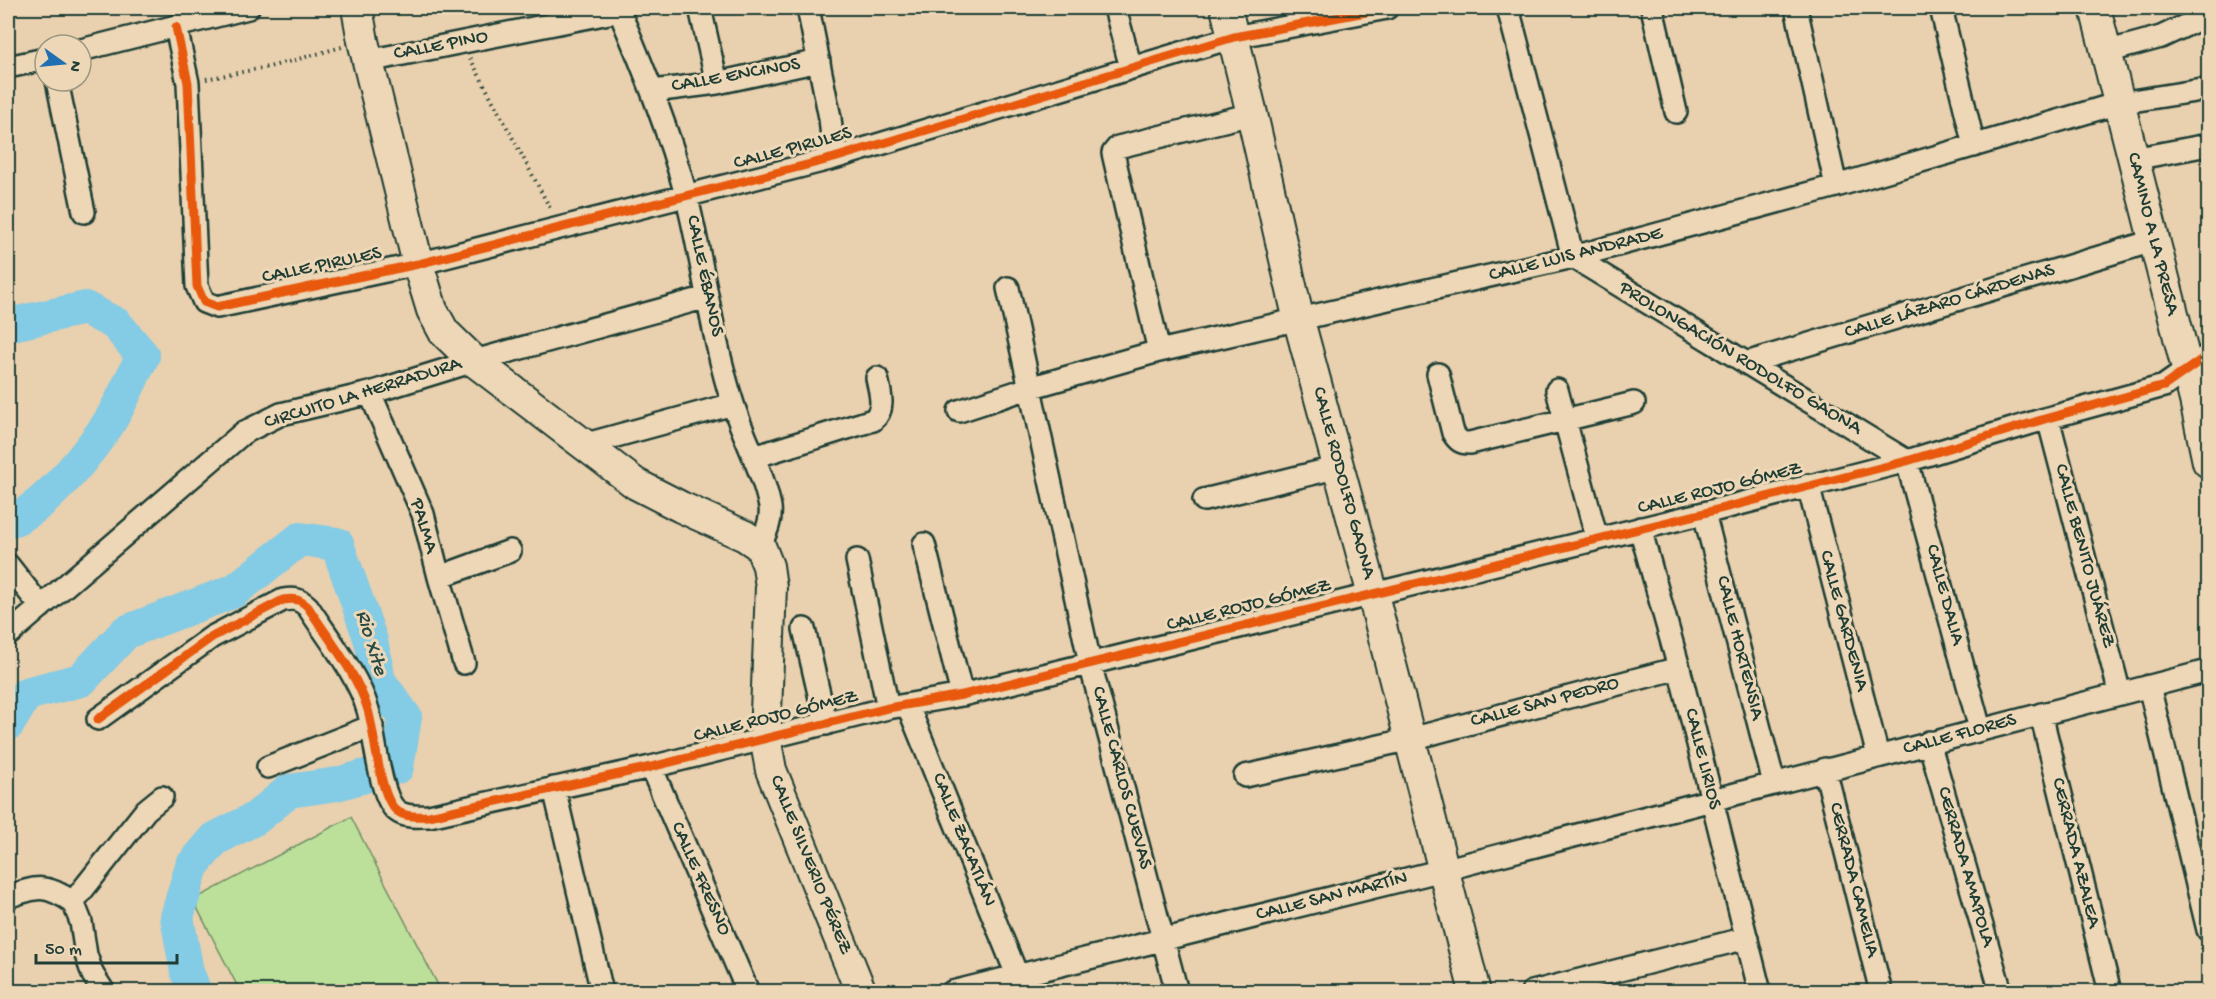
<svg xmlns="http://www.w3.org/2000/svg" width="2216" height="999" viewBox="0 0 2216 999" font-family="'Gochi Hand',sans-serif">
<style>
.green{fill:#bcdf99;stroke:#6e8e66;stroke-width:1.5}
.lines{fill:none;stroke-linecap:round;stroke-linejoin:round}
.river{stroke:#84cbe5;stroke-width:34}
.street-casing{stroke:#1f3d34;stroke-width:26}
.secondary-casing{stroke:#1f3d34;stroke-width:34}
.path{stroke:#1f3d34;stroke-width:4;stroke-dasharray:1.5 4.5;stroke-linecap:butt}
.street{stroke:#edd7b6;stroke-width:21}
.secondary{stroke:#edd7b6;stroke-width:30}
.cycleway-casing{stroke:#edd7b6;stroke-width:13}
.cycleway{stroke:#e8590c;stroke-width:9}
.labels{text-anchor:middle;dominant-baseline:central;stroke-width:6;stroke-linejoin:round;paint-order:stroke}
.street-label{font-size:20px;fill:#1f3d34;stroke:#edd7b6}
.water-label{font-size:21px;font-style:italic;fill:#294b46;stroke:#edd7b6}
</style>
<rect width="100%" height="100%" fill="#e9d0ae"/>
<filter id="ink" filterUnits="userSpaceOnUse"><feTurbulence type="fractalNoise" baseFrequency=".0167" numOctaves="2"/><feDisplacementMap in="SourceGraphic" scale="12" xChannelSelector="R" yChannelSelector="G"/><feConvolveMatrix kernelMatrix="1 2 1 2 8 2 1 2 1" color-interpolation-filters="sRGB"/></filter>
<g filter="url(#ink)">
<!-- green -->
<path class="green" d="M351,817l90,174h-201l-47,-91z"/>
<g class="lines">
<!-- river -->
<path class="river" d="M8,325l77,-17 31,16 27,32c-13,24 -23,52 -39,74 -20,28 -63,83 -96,91
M8,724l18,-30 55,-14 45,-48 108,-41 66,-52 37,5 34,97 8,40 26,36 -8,50 -60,17 -48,7 -33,27 -41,21 -23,27 -15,51 10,55 8,20"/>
<defs>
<path id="street" d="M618,8c26,61 51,123 68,187 18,69 25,141 47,209 11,35 30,67 37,103 2,14 -5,27 -10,39
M700,8l17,75
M808,8l22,110 4,40
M1115,8l16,60
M1508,8l65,249 334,204 73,268
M1652,8l24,104
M1796,8l40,178
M1941,8l33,138
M176,27l12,56 9,203 7,16 13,5 201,-43 416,-106 400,-121 153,-29
M81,50l167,-42
M2106,52l55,-15 47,-22
M368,61l251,-50
M8,67l37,-8
M57,81l27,131
M653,91l64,-8 102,-22
M2133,159l75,-14
M1008,288l82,375 87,329
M1159,351l-46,-198 5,-6 134,-33
M1746,363l407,-122
M1438,374l15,59c5,8 8,10 17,10l164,-40
M1557,390l40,149
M370,393l53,121 16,63 25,86
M959,411l70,-23 130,-37 414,-94 263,-71 283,-83 89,-14
M2048,418l72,276
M583,445l150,-41
M754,457l119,-37c13,-11 7,-27 4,-42
M1808,485l70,271
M1204,500l135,-33
M1704,513l70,270
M1640,528l39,140 81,324
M924,544l38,151
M857,560l31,148
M8,565l33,42
M439,577l71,-26
M804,629l22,95
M8,635l235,-202 38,-19 89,-21 104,-32 233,-64
M2149,686l59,244
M908,706l109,269
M2041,714l69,278
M98,719l114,-82 71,-37c11,-2 17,-1 25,7 20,31 50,68 60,103 7,23 11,88 29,101 9,7 21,5 32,5l222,-49 237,-59 74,-13 742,-182 203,-52 141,-43 116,-32 44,-31
M1929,742l72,250
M268,767l104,-41
M651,767l97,225
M1825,769l56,223
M1245,776l166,-37 268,-71
M554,788l48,204
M8,897c30,-11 37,-13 65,5
M73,902l73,-92 16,-13
M73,902l8,20 5,33 7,20 11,17
M952,992l491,-122 765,-199
M1532,992l215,-54"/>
<path id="secondary" d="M357,8l6,33 55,223 14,46 12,22 30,29 162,123 45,23 64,29 15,10 8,20 3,21 -6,150 6,33 90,222
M1226,8l26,106 47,207 74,274 102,397
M2095,8l100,392 13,62"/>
</defs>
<!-- street casing -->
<use href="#street" class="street-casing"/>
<!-- secondary casing -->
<use href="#secondary" class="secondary-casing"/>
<!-- path -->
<path class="path" d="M470,58l81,152
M206,79l67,-13 69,-19"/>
<!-- street -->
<use href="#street" class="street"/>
<!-- secondary -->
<use href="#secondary" class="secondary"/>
<defs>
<path id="cycleway" d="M176,27l12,56 9,203 7,16 13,5 201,-43 416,-106 400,-121 153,-29
M98,719l114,-82 71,-37c11,-2 17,-1 25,7 20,31 50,68 60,103 7,23 11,88 29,101 9,7 21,5 32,5l222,-49 237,-59 74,-13 742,-182 203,-52 141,-43 116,-32 44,-31"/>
</defs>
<!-- cycleway casing -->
<use href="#cycleway" class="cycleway-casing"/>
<!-- cycleway -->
<use href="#cycleway" class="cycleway"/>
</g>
</g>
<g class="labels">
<!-- street labels -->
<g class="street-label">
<text transform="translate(441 46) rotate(-11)">CALLE PINO</text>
<text transform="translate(736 76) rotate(-10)">CALLE ENCINOS</text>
<text transform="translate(793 149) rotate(-15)">CALLE PIRULES</text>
<text transform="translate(2152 234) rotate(76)">CAMINO A LA PRESA</text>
<text transform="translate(1576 255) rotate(-14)">CALLE LUIS ANDRADE</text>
<text transform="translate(322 266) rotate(-12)">CALLE PIRULES</text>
<text transform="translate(704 276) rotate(78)">CALLE ÉBANOS</text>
<text transform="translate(1950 302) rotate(-17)">CALLE LÁZARO CÁRDENAS</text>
<text transform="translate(1740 359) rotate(31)">PROLONGACIÓN RODOLFO GAONA</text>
<text transform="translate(363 394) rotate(-17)">CIRCUITO LA HERRADURA</text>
<text transform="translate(1343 483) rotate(75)">CALLE RODOLFO GAONA</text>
<text transform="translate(1720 489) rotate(-14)">CALLE ROJO GÓMEZ</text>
<text transform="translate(423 526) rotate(73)">PALMA</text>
<text transform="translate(2084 556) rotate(75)">CALLE BENITO JUÁREZ</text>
<text transform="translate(1944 595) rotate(75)">CALLE DALIA</text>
<text transform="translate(1249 606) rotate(-14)">CALLE ROJO GÓMEZ</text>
<text transform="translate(1843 621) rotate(75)">CALLE GARDENIA</text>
<text transform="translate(1739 648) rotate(76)">CALLE HORTENSIA</text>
<text transform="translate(1545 703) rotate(-15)">CALLE SAN PEDRO</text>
<text transform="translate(776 717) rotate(-14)">CALLE ROJO GÓMEZ</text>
<text transform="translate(1960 735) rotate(-15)">CALLE FLORES</text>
<text transform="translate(1702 759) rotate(76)">CALLE LIRIOS</text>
<text transform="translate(1121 778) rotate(75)">CALLE CARLOS CUEVAS</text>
<text transform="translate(963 840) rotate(68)">CALLE ZACATLÁN</text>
<text transform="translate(2075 853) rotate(76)">CERRADA AZALEA</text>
<text transform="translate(810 865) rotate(68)">CALLE SILVERIO PÉREZ</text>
<text transform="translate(1965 867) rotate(74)">CERRADA AMAPOLA</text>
<text transform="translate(700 879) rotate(66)">CALLE FRESNO</text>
<text transform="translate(1853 880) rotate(76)">CERRADA CAMELIA</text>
<text transform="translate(1332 897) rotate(-14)">CALLE SAN MARTÍN</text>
</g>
<!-- water labels -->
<g class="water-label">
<text transform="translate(370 643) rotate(73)">Rio Xite</text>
</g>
</g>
<!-- margin -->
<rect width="2216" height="999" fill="none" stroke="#edd7b6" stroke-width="30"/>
<rect x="15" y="15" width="2186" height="969" fill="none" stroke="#1f3d34" stroke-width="2" filter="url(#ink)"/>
<!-- north arrow -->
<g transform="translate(63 63) rotate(105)"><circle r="28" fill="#edd7b6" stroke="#9b9982" stroke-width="1.5"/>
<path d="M0-4.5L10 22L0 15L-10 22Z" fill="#1f6fb2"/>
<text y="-9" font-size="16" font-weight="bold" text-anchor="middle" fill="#1f3d34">N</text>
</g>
<!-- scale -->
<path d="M36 954v9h141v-9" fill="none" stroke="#1f3d34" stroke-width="3"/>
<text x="45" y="954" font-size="18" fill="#1f3d34" stroke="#edd7b6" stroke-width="4.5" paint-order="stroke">50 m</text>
</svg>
